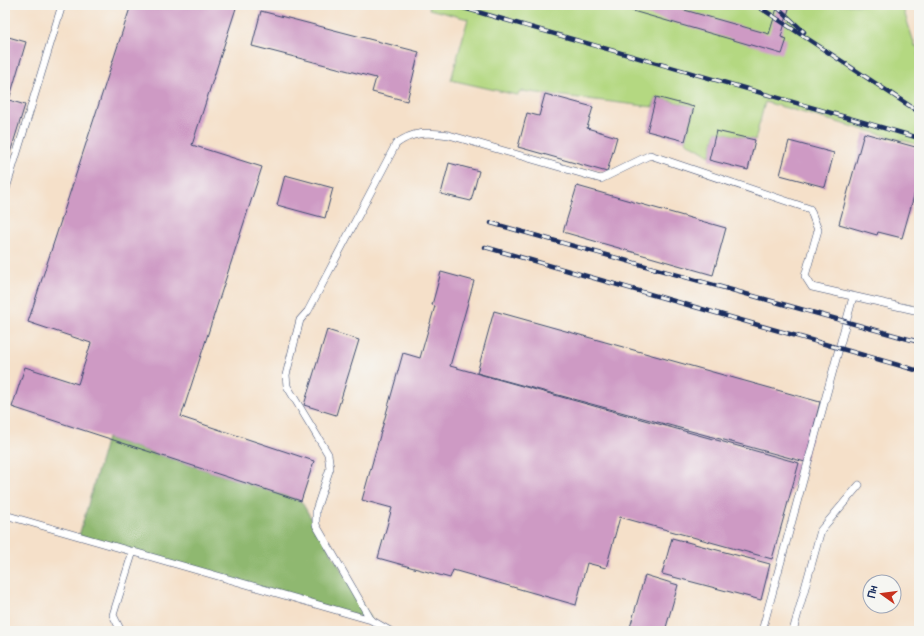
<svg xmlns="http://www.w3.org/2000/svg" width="924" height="636" viewBox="0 0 924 636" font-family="Pangolin,sans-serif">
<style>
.green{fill:#b4d881;stroke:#688470}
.forest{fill:#8fb86f;stroke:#557466}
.building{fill:#ce9ac4}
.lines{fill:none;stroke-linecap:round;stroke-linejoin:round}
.service-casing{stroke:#3c4a6e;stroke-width:8}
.service{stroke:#fff;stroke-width:7}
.rail-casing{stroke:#1b2f5e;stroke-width:4.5}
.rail{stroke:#f6f6f2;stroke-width:3;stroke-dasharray:9;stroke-linecap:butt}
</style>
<rect width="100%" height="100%" fill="#f6f6f2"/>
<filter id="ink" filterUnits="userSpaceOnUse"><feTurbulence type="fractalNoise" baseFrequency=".025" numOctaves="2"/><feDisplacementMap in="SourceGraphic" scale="8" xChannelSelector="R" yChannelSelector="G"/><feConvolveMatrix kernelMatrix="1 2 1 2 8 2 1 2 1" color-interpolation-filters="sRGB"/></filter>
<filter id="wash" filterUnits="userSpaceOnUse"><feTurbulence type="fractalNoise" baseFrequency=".012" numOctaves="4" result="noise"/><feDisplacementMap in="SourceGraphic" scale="16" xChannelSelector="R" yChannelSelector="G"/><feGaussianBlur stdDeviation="0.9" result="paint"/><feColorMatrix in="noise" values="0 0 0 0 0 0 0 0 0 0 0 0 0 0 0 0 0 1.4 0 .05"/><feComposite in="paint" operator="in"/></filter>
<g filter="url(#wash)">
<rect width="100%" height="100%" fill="#f5e0c9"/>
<!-- green -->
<path class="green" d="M430,5h472l13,41 4,2v97l-154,-43 -10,38 -39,-9 -6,25 -25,-15 9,-34 -38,-10 -3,10 -131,-16 -5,4 -66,-15 17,-61 -39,-10z"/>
<!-- forest -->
<path class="forest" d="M107,438l194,63 70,119 -292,-84z"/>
<g id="blocks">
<!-- building -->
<path class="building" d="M131,5h106l-45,140 70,22 -81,250 133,44 -13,40 -289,-94 13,-40 53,17 13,-41 -63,-21z
M620,5h47l102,29 9,-29h12l-9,32 6,2 -5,15 -163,-47z
M261,11l158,41 -12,49 -35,-9 4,-14 -124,-32z
M5,36l21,6 -17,58 16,5 -20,64z
M545,94l48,13 -6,21 30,9 -10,35 -89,-25 9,-34 12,3z
M656,97l38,10 -9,34 -38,-10z
M716,131l39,9 -7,30 -39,-10z
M864,133l55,15v30l-17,60 -24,-6 -1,3 -38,-11z
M789,141l45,12 -9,34 -45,-12z
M449,163l30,8 -8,30 -30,-7z
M285,175l48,13 -8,30 -48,-13z
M577,186l149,42 -13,47 -150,-43z
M441,272l33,9 -24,85 349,97 -27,96 -152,-42 -14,51 -19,-5 -11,42 -123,-35 -3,8 -72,-20 14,-50 -30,-8 41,-147 17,5 15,-52 -3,-1z
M494,311l326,91 -15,60 -328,-89z
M327,330l32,10 -23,75 -32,-10z
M672,538l98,26 -9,36 -99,-26z
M645,575l33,10 -13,46h-36z"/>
</g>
</g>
<g filter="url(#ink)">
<use href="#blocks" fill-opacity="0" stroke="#3c4a6e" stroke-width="1"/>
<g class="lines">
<defs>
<path id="service" d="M5,192l57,-187
M5,515l366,105 19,11
M371,620l-55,-95v-15l14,-42 -2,-14 -41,-68 -1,-11 14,-55 8,-9 88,-167c17,-13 33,-12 53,-9l152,44 49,-24 160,54 8,21 -13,46 7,11 107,24
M121,631l-8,-16 20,-64
M762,631l91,-334
M793,631l28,-101 38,-45"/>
</defs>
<!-- service casing -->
<use href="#service" class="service-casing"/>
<!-- service -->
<use href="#service" class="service"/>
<defs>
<path id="rail" d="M453,5l466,133
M756,5l163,107
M775,5l29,27
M491,223l428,119
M485,247l434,124"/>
</defs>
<!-- rail casing -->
<use href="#rail" class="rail-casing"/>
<!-- rail -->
<use href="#rail" class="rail"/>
</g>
</g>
<!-- margin -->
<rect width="924" height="636" fill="none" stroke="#f6f6f2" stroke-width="20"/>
<!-- north arrow -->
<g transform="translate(882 594) rotate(284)"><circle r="19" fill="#f6f6f2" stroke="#9ea6b7"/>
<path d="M0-3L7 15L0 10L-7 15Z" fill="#c8321e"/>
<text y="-6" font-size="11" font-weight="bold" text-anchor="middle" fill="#1b2f5e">Пн</text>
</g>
</svg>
